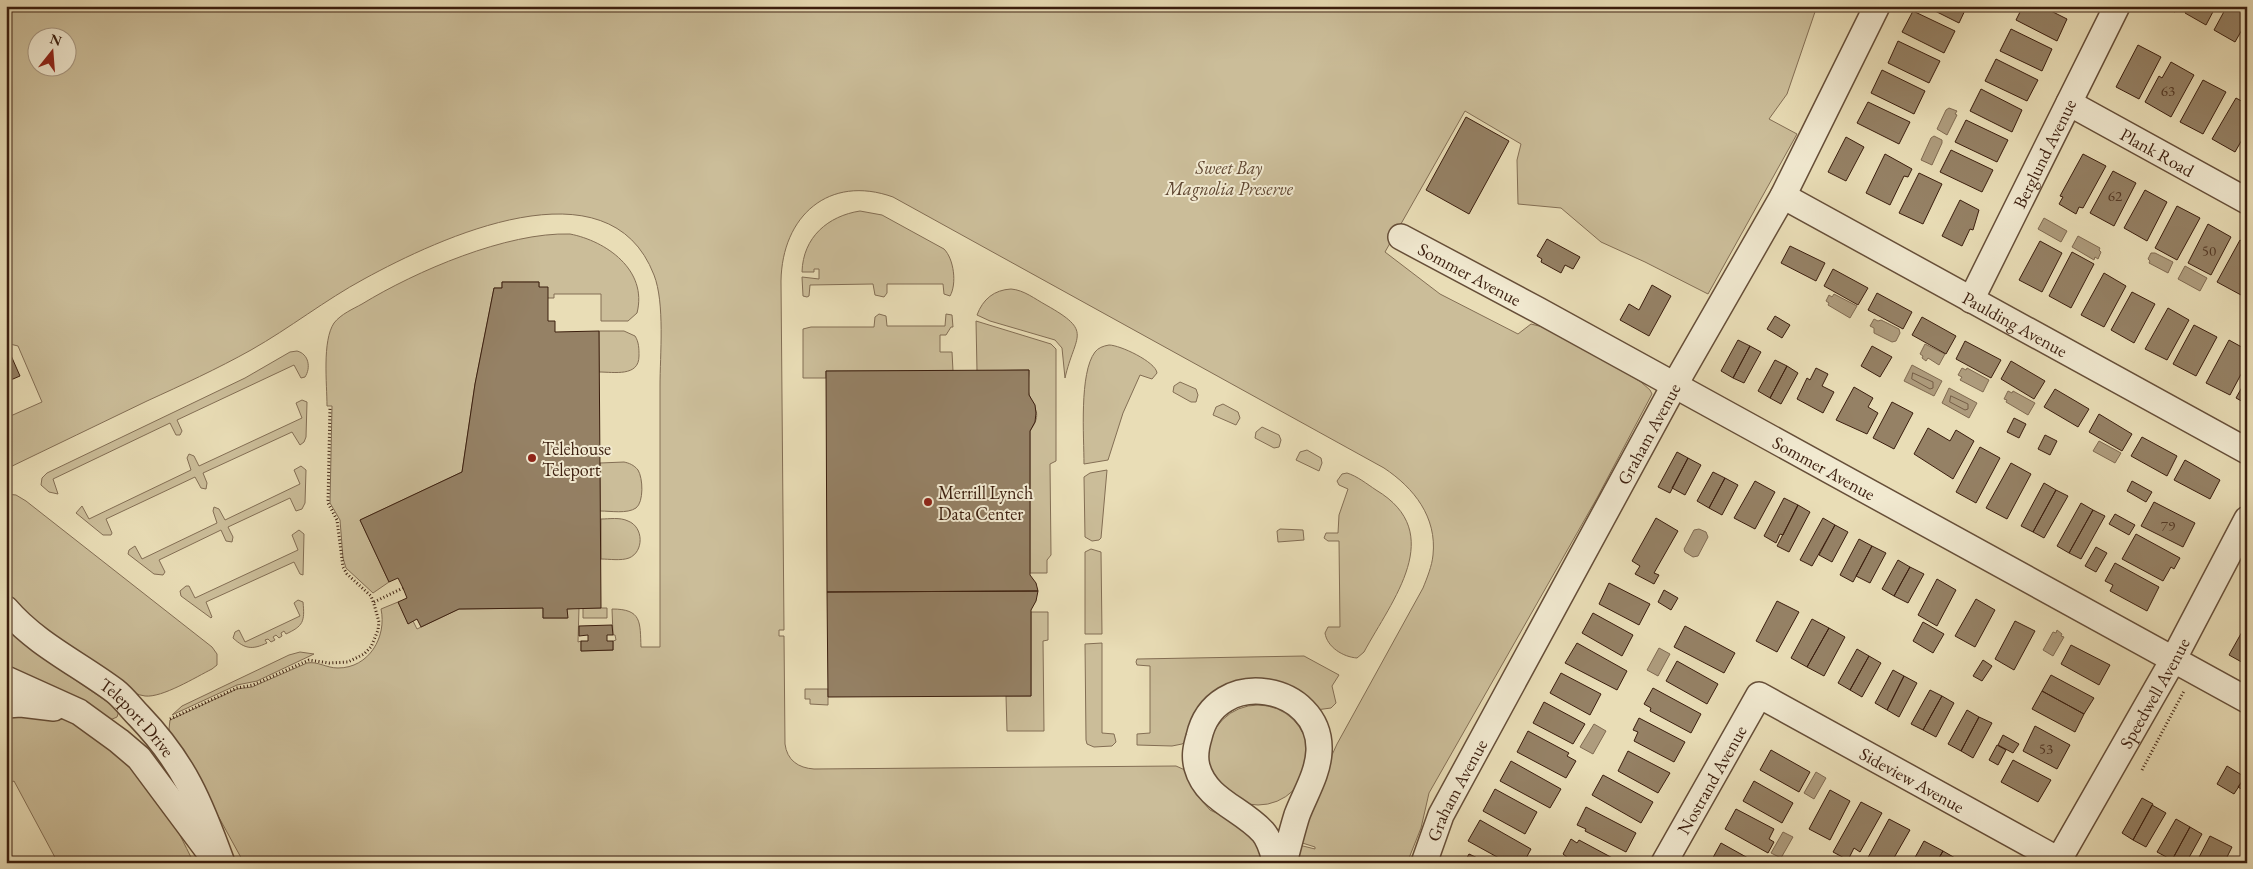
<svg xmlns="http://www.w3.org/2000/svg" width="2253" height="869" viewBox="0 0 2253 869" font-family="'EB Garamond',serif">
<style>
.green{fill:#cbbd99;stroke:#836e54;fill-rule:evenodd}
.water{fill:#ae9c7d;stroke:#806a51}
.lines{fill:none;stroke-linecap:round;stroke-linejoin:round}
.shore{stroke:#745d46;stroke-width:1}
.building{fill:#958165;stroke:#3b1e0e}
.minor-casing{stroke:#664e38;stroke-width:28}
.path{stroke:#3b1e0e;stroke-width:3;stroke-dasharray:1 2.5;stroke-linecap:butt}
.minor{stroke:#f1e9d0;stroke-width:25}
.poi-dot{fill:#8f2418;stroke:#f1e9d0;stroke-width:2}
.labels{text-anchor:middle;dominant-baseline:central;stroke-width:4;stroke-linejoin:round;paint-order:stroke}
.number-label{font-size:15px;fill:#523724}
.street-label{font-size:18px;fill:#3b1e0e;stroke:#f1e9d0}
.park-label{font-size:18px;font-style:italic;fill:#5f4631;stroke:#f1e9d0}
.poi-label{font-size:18px;fill:#3b1e0e;stroke:#f1e9d0;text-anchor:start}
</style>
<rect width="100%" height="100%" fill="#e9ddb6"/>
<filter id="stains"><feTurbulence type="fractalNoise" baseFrequency=".004" numOctaves="4"/><feColorMatrix values="0 0 0 0 .2 0 0 0 0 .09 0 0 0 0 .02 0 0 0 .5 -.17"/></filter>
<radialGradient id="worn" r=".72"><stop offset=".6" stop-color="#630" stop-opacity="0"/><stop offset="1" stop-color="#630" stop-opacity=".3"/></radialGradient>
<!-- green -->
<path class="green" d="M6,6h1811l-30,88 -18,25 28,15 -89,160 -63,-32 -44,-20 -40,-34 -43,-4 -1,-44 4,-16 -56,-33 -80,141 55,42 78,40 13,-10 24,6 86,52 9,8 2,4 -55,104 -168,295 -8,35 -14,35h-116l4,-19 20,5v-2l-19,-6 30,-61 6,-25 5,-11 86,-156c4,-10 9,-22 10,-33 4,-38 -19,-67 -49,-87l-491,-271c-64,-23 -111,19 -112,84l3,349h-5v6h5l1,108c2,16 13,24 29,25l362,-3 9,4 17,31 8,9 21,10 29,21 4,22h-1020l-55,-100 -18,-29 -2,-5 1,-9 67,-31 15,-2 55,-24c11,-2 19,5 31,5 31,0 49,-31 43,-59l17,-7 10,21 5,-2 4,8 42,-20 84,-1v10h24v-9l12,-1 -1,34 3,-1v10l32,-1v-9l3,-1 -1,-5h-2l-1,-26c30,0 28,13 29,38h19c0,-87 0,-174 0,-261 0,-31 5,-83 -6,-111 -45,-117 -215,-37 -290,4 -39,21 -74,49 -113,71 -34,19 -69,35 -104,51 -47,23 -94,45 -141,68v-51l36,-16 -24,-56 -12,-3zM38,38h30v30h-30z
M860,211l22,4 62,34c10,10 13,35 6,47l-6,-2 -1,-10h-56v9l-3,4 -9,-2 -2,-11 -63,1 -1,11 -2,1 -4,-1 -1,-19 17,2v-10h-5v3h-12c1,-35 26,-56 58,-61z
M570,234c36,7 78,36 67,79l-9,8h-27v-27h-47v4h-6l-9,-11v-5h-37v6h-8l-19,96 -13,88 -102,48 29,62 -16,11 -27,-25 -3,-10 -3,-38 -10,-17 2,-97h-5c0,-22 -5,-65 7,-83 7,-9 19,-14 28,-19 54,-33 145,-72 208,-70z
M1011,289c13,1 24,10 35,16 48,27 29,29 19,73l-3,-30 -7,-8 -65,-19 -13,-6c6,-16 17,-25 34,-26z
M879,314l7,2 1,10h58l1,-12 6,1 1,12h-2l-5,8h-6v17h12l1,19h-127v7h-23v-49l8,-2h63l1,-10z
M976,321l75,23 5,5v112l-6,3 1,91 -4,5v13h-17v-142c13,-19 4,-20 -1,-37 -2,-6 0,-16 0,-24l-52,1z
M599,331h25l11,5c4,6 4,13 4,20 0,21 -25,16 -40,16z
M1109,345c11,0 47,17 48,28l-5,6 -12,-4 -17,38 -15,47 -24,4c0,-27 -5,-91 11,-112 3,-4 8,-6 14,-7z
M297,351c12,3 14,17 8,26l-4,1 -7,-13 -117,55 5,11 -2,4h-4l-6,-12 -117,56 5,15 -9,-2 -8,-7 1,-7 5,-5 198,-95 45,-26z
M1180,382l16,7 2,6 -2,7h-5l-18,-10 1,-6z
M302,400l5,2 -1,35 -2,5 -4,3 -8,-13 -89,41 4,10 -1,6 -5,-1 -6,-11 -89,42 6,14 -1,2h-8l-27,-22 6,-7 7,13 102,-49 -4,-12 2,-4 5,2 5,10 103,-48 -6,-15z
M1223,404l15,8 2,6 -4,7 -23,-10 3,-8z
M1262,427l17,8 2,5 -2,7 -5,1 -19,-10 1,-6z
M1307,450l14,8 1,5 -3,8 -23,-11 4,-8z
M624,462c5,1 10,3 14,8 5,8 6,32 -2,38 -9,6 -25,3 -36,3v-48z
M301,466l5,4 -1,33 -3,6 -6,2 -6,-13 -62,29 5,10 -1,5 -6,-1 -5,-11 -62,30 6,12 -2,3 -9,-1 -26,-20 1,-4 6,-4 7,13 75,-36 -4,-12 1,-4 5,2 6,11 75,-36 -6,-14z
M1107,470l-6,68 -2,2 -7,1 -7,-4 -1,-60 6,-4z
M1347,473c10,3 20,11 29,17 72,43 16,110 -12,162l-7,6c-14,-1 -30,-11 -32,-25l3,-6h12l-1,-86h-11l-4,-3 2,-5h12l1,-18 9,-26 -9,-4 -2,-4 5,-7z
M6,494l10,1 10,6 186,146 5,7v11l-5,4c-16,8 -50,29 -67,27 -26,-2 -109,-75 -133,-95l-6,-6z
M601,519c8,0 19,-2 27,2 16,6 16,31 1,37 -8,3 -20,1 -28,1z
M1280,529l23,1 1,10 -26,2 -1,-11z
M299,530l5,4 -1,41 -3,-1 -6,-12 -88,40 6,15 -1,1 -30,-22 -1,-5 6,-5h3l6,12 103,-48 -6,-15z
M1091,549l10,3 1,82h-17v-82z
M298,600l5,2c2,20 0,24 -17,32l-2,-3 -3,2 1,3 -3,2 -3,-3 -3,2 2,3 -4,2 -3,-3 -3,1 2,3c-15,7 -22,6 -34,-5l2,-6 4,-2 6,12 55,-26 -6,-13z
M583,608h24v10h-24z
M1031,612h17v28l-5,1 1,90h-37l-1,-35h25z
M6,625l35,32 74,50 4,4 -2,6 -7,3 -46,-29 -58,-23z
M1102,643v90l12,1 2,8 -4,4 -18,1 -7,-3 -1,-4 -1,-96z
M300,652l14,2 -57,27 -20,4 -65,30 10,-9 107,-51z
M1304,656l35,19 -7,11 4,17 -5,5 -15,2 -45,-25 -89,59 -10,2 -35,-1v-11l13,-1v-67l-13,-1 -1,-3 1,-3z
M805,689h23v16l-18,-1v-5h-5z
M1208 755a50 50 0 1 1 100 0a50 50 0 1 1-100 0Z
M6,713c16,1 34,1 50,4 40,8 84,57 107,89 12,17 21,38 31,57h-136l-44,-82 -8,4z"/>
<!-- water -->
<path class="water" d="M1949,108l8,3 -2,3 2,1 -10,20 -10,-6 9,-19z
M1934,136l8,4v3l-10,22 -11,-5 10,-22z
M2044,218l23,13 -6,11 -23,-13z
M2078,236l22,12 -1,2 2,2 -3,7 -3,-2 -1,3 -22,-13z
M2151,253h4l18,9 -5,11 -19,-10 1,-2 -2,-2z
M2185,266l22,12 -7,13 -22,-12z
M1834,294l23,12 -7,12 -22,-13 1,-2 -3,-2 3,-6 3,2z
M1874,319l4,2 3,-1 18,9 1,4 -4,8 -4,1 -18,-9v-5l-4,-2z
M1925,344l20,10 -6,11 -11,-7 -2,3 -4,-3 1,-2 -3,-2z
M1912,365l30,16 -8,15 -30,-15z
M1962,368l4,2 1,-2 22,12 -6,12 -23,-12 2,-3 -4,-2z
M1949,388l28,15 -8,15 -27,-15z
M2008,391l4,2 1,-2 22,12 -7,12 -22,-13 1,-2 -3,-1z
M2099,441l22,12 -6,10 -22,-12z
M1699,529l7,3 2,5 -10,19 -5,1 -8,-5 -1,-3 10,-19z
M2057,630l5,4 -1,2 3,1 -11,19 -10,-6 10,-18 3,1z
M1659,648l11,6 -12,22 -11,-6z
M1594,724l12,7 -13,23 -13,-7z
M1816,772l10,6 -12,21 -10,-6z
M1783,832l10,5 -12,21 -10,-5z"/>
<g class="lines">
<!-- shore -->
<path class="shore" d="M1913,373l20,9v6l-3,1 -18,-10z
M1951,396l17,8v5l-3,1 -15,-8z"/>
</g>
<!-- building -->
<path class="building" d="M1925,6h42l-8,17z
M2023,6h18l26,13 -10,22 -41,-21z
M2164,6h14l-3,6z
M2189,6h27l-10,19 -21,-12z
M2227,6h20v15l-12,21 -21,-12z
M1913,11l42,20 -11,22 -42,-21z
M2011,29l41,20 -10,22 -42,-20z
M1898,41l42,20 -11,22 -41,-20z
M2138,45l23,12 -22,42 -23,-12z
M1996,59l42,21 -11,21 -42,-20z
M2171,62l23,13 -23,42 -26,-15 14,-26 3,2z
M1882,70l43,21 -11,23 -43,-21z
M2203,80l23,12 -23,42 -23,-12z
M1981,89l41,21 -10,22 -42,-21z
M2236,98l11,6v27l-12,21 -23,-13z
M1868,102l42,20 -11,22 -42,-21z
M1466,117l43,24 -40,73 -43,-24z
M1966,120l42,20 -11,22 -42,-20z
M1846,137l18,10 -18,34 -18,-9z
M1951,150l42,20 -11,22 -42,-20z
M1885,154l27,15 -4,8 -4,-1 -14,29 -24,-12z
M2083,154l23,12 -23,42 -4,-1 -3,7 -17,-10 4,-7 -3,-1z
M2113,171l23,12 -22,43 -24,-13z
M1919,173l23,11 -19,40 -24,-11z
M2145,190l22,12 -20,39 -23,-13z
M1960,200l19,10 -6,20 -3,-1 -8,17 -20,-10z
M2177,206l23,12 -23,42 -22,-12z
M2208,224l23,13 -20,38 -23,-12z
M1547,239l33,18 -7,12 -8,-4 -4,8 -20,-11 1,-3 -5,-3z
M2240,240l7,4v41l-6,10 -24,-13z
M2040,241l22,12 -20,39 -23,-12z
M1790,246l35,17 -9,18 -35,-18z
M2072,252l22,12 -23,44 -22,-12z
M1833,269l35,19 -10,17 -34,-19z
M2104,273l22,13 -22,41 -23,-12z
M502,282h37v5h9v34h7v11l44,-1 2,277 -34,1 1,9h-25v-10l-84,1 -38,18 -4,-8 -9,5 -10,-22 9,-4 -4,-10 -5,-10 -9,4 -29,-62 102,-48 13,-88 19,-96h8z
M1652,285l19,11 -22,40 -29,-16 9,-16 10,6z
M2132,292l23,12 -21,39 -23,-13z
M1877,293l35,19 -9,17 -35,-19z
M2168,308l21,12 -22,40 -22,-11z
M1775,316l15,9 -8,13 -15,-9z
M1922,317l34,19 -10,18 -34,-19z
M2194,325l23,12 -21,39 -23,-12z
M1738,340l12,6 -17,32 -12,-7z
M2229,340l18,10v13l-17,32 -24,-12z
M1965,341l36,19 -10,18 -35,-19z
M1750,346l11,6 -17,31 -11,-5z
M1872,346l20,11 -12,20 -19,-11z
M9,351l11,25 -14,6v-30z
M1775,360l12,6 -17,32 -12,-7z
M2011,361l34,20 -11,18 -33,-20z
M1787,366l11,7 -17,31 -11,-6z
M1816,368l12,6 -6,12 12,6 -11,21 -26,-14 10,-21 3,2z
M1029,370v25l6,10 1,8 -1,9 -5,9v144l6,8 2,8 -211,1 -1,-221z
M2247,378v26l-11,-6z
M1854,387l19,11 -5,9 10,6 -11,21 -31,-14z
M2055,389l34,20 -11,18 -34,-20z
M1892,402l21,11 -19,36 -21,-11z
M2099,414l33,20 -10,17 -33,-19z
M2014,418l12,6 -7,14 -12,-6z
M1928,428l22,13 6,-11 18,11 -21,38 -39,-25z
M2045,435l12,6 -7,14 -12,-6z
M2142,437l35,19 -10,20 -36,-20z
M1980,447l20,11 -24,45 -20,-11z
M1677,452l11,6 -18,35 -12,-6z
M1688,458l13,7 -16,30 -13,-7z
M2185,460l35,20 -10,19 -36,-19z
M2011,463l20,11 -24,45 -21,-11z
M1713,472l12,6 -16,30 -12,-7z
M1725,478l13,7 -16,30 -13,-7z
M1755,481l20,11 -20,37 -21,-11z
M2132,481l20,11 -6,10 -19,-11z
M2044,483l12,7 -23,42 -12,-6z
M2056,490l12,6 -24,42 -11,-6z
M1784,498l14,7 -15,30 -3,-1 -4,9 -12,-7z
M2154,502l41,21 -12,24 -42,-21z
M2081,503l12,7 -24,43 -12,-7z
M1798,505l12,7 -21,40 -12,-6z
M2093,510l12,6 -24,43 -12,-6z
M2115,514l20,11 -6,10 -20,-11z
M1656,518l22,13 -24,42 5,2 -5,9 -19,-10 5,-8 -8,-5z
M1823,518l12,7 -23,41 -12,-6z
M1835,525l13,7 -16,30 -13,-7z
M2136,534l44,24 -6,11 -3,-2 -8,14 -41,-22z
M1859,539l13,7 -19,36 -13,-7z
M1872,546l14,7 -16,30 -14,-7z
M2096,547l11,6 -11,19 -11,-6z
M1898,560l12,7 -16,29 -12,-7z
M2115,563l44,24 -12,24 -37,-20 3,-6 -8,-4z
M1910,567l14,7 -16,29 -14,-7z
M1937,579l19,11 -19,36 -19,-11z
M1609,583l41,21 -11,21 -40,-21z
M1664,590l14,8 -7,12 -13,-8z
M1038,591l-2,10 -5,9v86l-203,1 -1,-105z
M1976,599l19,11 -20,37 -20,-11z
M1777,601l22,11 -22,40 -21,-11z
M1593,613l40,22 -11,21 -40,-23z
M1812,619l17,9 -22,39 -16,-9z
M2015,621l20,10 -21,39 -19,-11z
M1923,622l21,12 -11,19 -20,-12z
M2247,623v42l-18,-10z
M612,625l1,10h-6v6h6v9l-32,1v-10h7v-6l-9,1v-10z
M1685,626l50,27 -11,20 -50,-26z
M1829,628l16,9 -21,39 -17,-9z
M1577,643l50,28 -10,19 -52,-27z
M2071,645l39,20 -11,20 -38,-21z
M1857,649l12,7 -19,34 -12,-7z
M1869,656l12,7 -19,34 -12,-7z
M1983,660l9,6 -10,15 -9,-5z
M1677,661l41,23 -11,20 -41,-23z
M1893,670l11,6 -17,34 -12,-7z
M1561,673l40,21 -11,21 -40,-22z
M2051,675l43,23 -10,16 -42,-23z
M1904,676l13,7 -18,34 -12,-7z
M1653,688l48,26 -10,19 -41,-22 1,-3 -7,-4z
M1930,690l12,6 -19,34 -12,-6z
M2042,691l42,23 -9,18 -43,-23z
M1942,696l12,7 -18,34 -13,-7z
M1544,702l41,22 -12,20 -40,-21z
M1967,710l12,7 -18,34 -13,-7z
M1979,717l13,6 -19,35 -12,-7z
M1639,718l46,24 -11,20 -40,-21 4,-9 -5,-2z
M2035,726l35,19 -13,24 -34,-18z
M1528,731l41,22 -2,3 9,5 -10,17 -49,-26z
M2003,735l16,9 -6,9 -15,-8z
M1997,745l9,5 -8,15 -9,-5z
M1771,750l39,22 -11,20 -39,-22z
M1628,751l42,22 -12,20 -40,-22z
M2013,760l38,20 -13,22 -37,-20z
M1511,761l50,28 -11,19 -50,-27z
M2227,766l18,11 -11,17 -17,-10z
M1603,775l50,27 -12,21 -49,-28z
M2245,777l2,1v14l-9,-5z
M1754,781l39,22 -11,20 -39,-22z
M1495,789l42,23 -12,22 -42,-23z
M1830,790l20,11 -20,39 -21,-11z
M2142,798l11,6 -20,36 -11,-7z
M1861,802l21,11 -22,39 -6,-4 -6,12 -15,-8z
M2152,805l14,8 -20,34 -13,-7z
M1586,807l50,26 -10,19 -41,-21 1,-2 -9,-4z
M1736,809l38,20 -5,10 5,3 -6,11 -43,-24z
M1889,819l21,11 -19,33h-26z
M2176,819l14,8 -18,33 -15,-8z
M1480,820l51,29 -7,13 -5,-2 -2,3h-9l-40,-22z
M2190,827l12,7 -16,29h-9l-5,-3z
M2210,836l22,11 -8,16h-28z
M1571,839l6,4 2,-3 41,22 -46,1 -11,-9z
M1924,841l19,10 -7,12h-24z
M1721,843l36,20h-47z
M1943,851l19,11 -1,1h-25z
M1469,854l15,7 2,2h-22z"/>
<g class="lines">
<defs>
<g id="minor">
<path id="s1" d="M2069,103l178,98"/>
<path id="s2" d="M1783,196l464,255"/>
<path id="s3" d="M1401,237l137,73 709,390"/>
<path id="s4" d="M1971,300l146,-294"/>
<path id="s5" d="M6,609c30,35 73,55 109,82 9,7 16,17 24,25 45,47 61,86 83,147"/>
<path d="M6,679l73,33 40,29 20,17 73,98"/>
<path d="M6,705l15,-1 33,4"/>
<path d="M1276,863c-3,-10 -6,-23 -13,-31 -22,-24 -57,-32 -66,-65 -3,-11 -1,-20 2,-30 16,-72 123,-53 120,14 -1,23 -14,43 -22,64 -5,16 -9,32 -13,48"/>
<path id="s6" d="M1424,863l17,-48 233,-429 109,-190 94,-190"/>
<path id="s7" d="M1664,863l95,-168 305,168"/>
<path id="s8" d="M2057,863l116,-203 74,-141"/>
</g>
</defs>
<!-- minor casing -->
<use href="#minor" class="minor-casing"/>
<!-- path -->
<path class="path" d="M374,602l29,-14
M170,719l67,-31 16,-3 56,-25 20,3 19,-1 16,-8 7,-7 7,-17 1,-8 -5,-18 -3,-8 -24,-22 -4,-7 -6,-47 -9,-17 2,-96
M2142,770l42,-79"/>
<!-- minor -->
<use href="#minor" class="minor"/>
</g>
<!-- markers -->
<g class="poi-dot">
<circle cx="532" cy="458" r="5"/>
<circle cx="928" cy="502" r="5"/>
</g>
<g class="labels">
<!-- number labels -->
<g class="number-label">
<text x="2168" y="90">63</text>
<text x="2115" y="195">62</text>
<text x="2209" y="250">50</text>
<text x="2168" y="525">79</text>
<text x="2046" y="748">53</text>
</g>
<!-- street labels -->
<g class="street-label">
<text stroke="none"><textPath href="#s1" startOffset="101">Plank Road</textPath></text>
<text stroke="none"><textPath href="#s4" startOffset="164">Berglund Avenue</textPath></text>
<text stroke="none"><textPath href="#s3" startOffset="78">Sommer Avenue</textPath></text>
<text stroke="none"><textPath href="#s2" startOffset="265">Paulding Avenue</textPath></text>
<text stroke="none"><textPath href="#s6" startOffset="485">Graham Avenue</textPath></text>
<text stroke="none"><textPath href="#s3" startOffset="482">Sommer Avenue</textPath></text>
<text stroke="none"><textPath href="#s8" startOffset="196">Speedwell Avenue</textPath></text>
<text stroke="none"><textPath href="#s5" startOffset="171">Teleport Drive</textPath></text>
<text stroke="none"><textPath href="#s7" startOffset="96">Nostrand Avenue</textPath></text>
<text stroke="none"><textPath href="#s7" startOffset="368">Sideview Avenue</textPath></text>
<text stroke="none"><textPath href="#s6" startOffset="80">Graham Avenue</textPath></text>
</g>
<!-- park labels -->
<g class="park-label">
<text x="1229" y="167">Sweet Bay<tspan x="1229" dy="21">Magnolia Preserve</tspan></text>
</g>
<!-- poi labels -->
<g class="poi-label">
<text x="542" y="448">Telehouse<tspan x="542" dy="21">Teleport</tspan></text>
<text x="938" y="492">Merrill Lynch<tspan x="938" dy="21">Data Center</tspan></text>
</g>
</g>
<!-- margin -->
<rect width="2253" height="869" fill="none" stroke="#e9ddb6" stroke-width="25"/>
<rect x="8" y="8" width="2238" height="854" fill="none" stroke="#3b1e0e" stroke-width="2.5"/>
<rect x="12" y="12" width="2228" height="844" fill="none" stroke="#3b1e0e"/>
<!-- north arrow -->
<g transform="translate(52 52) rotate(17)"><circle r="24" fill="#f1e9d0" stroke="#a89882"/>
<path d="M0-4L9 19L0 12L-9 19Z" fill="#8f2418"/>
<text y="-8" font-size="14" font-weight="bold" text-anchor="middle" fill="#3b1e0e">N</text>
</g>
<rect width="100%" height="100%" filter="url(#stains)"/>
<rect width="100%" height="100%" fill="url(#worn)"/>
</svg>
